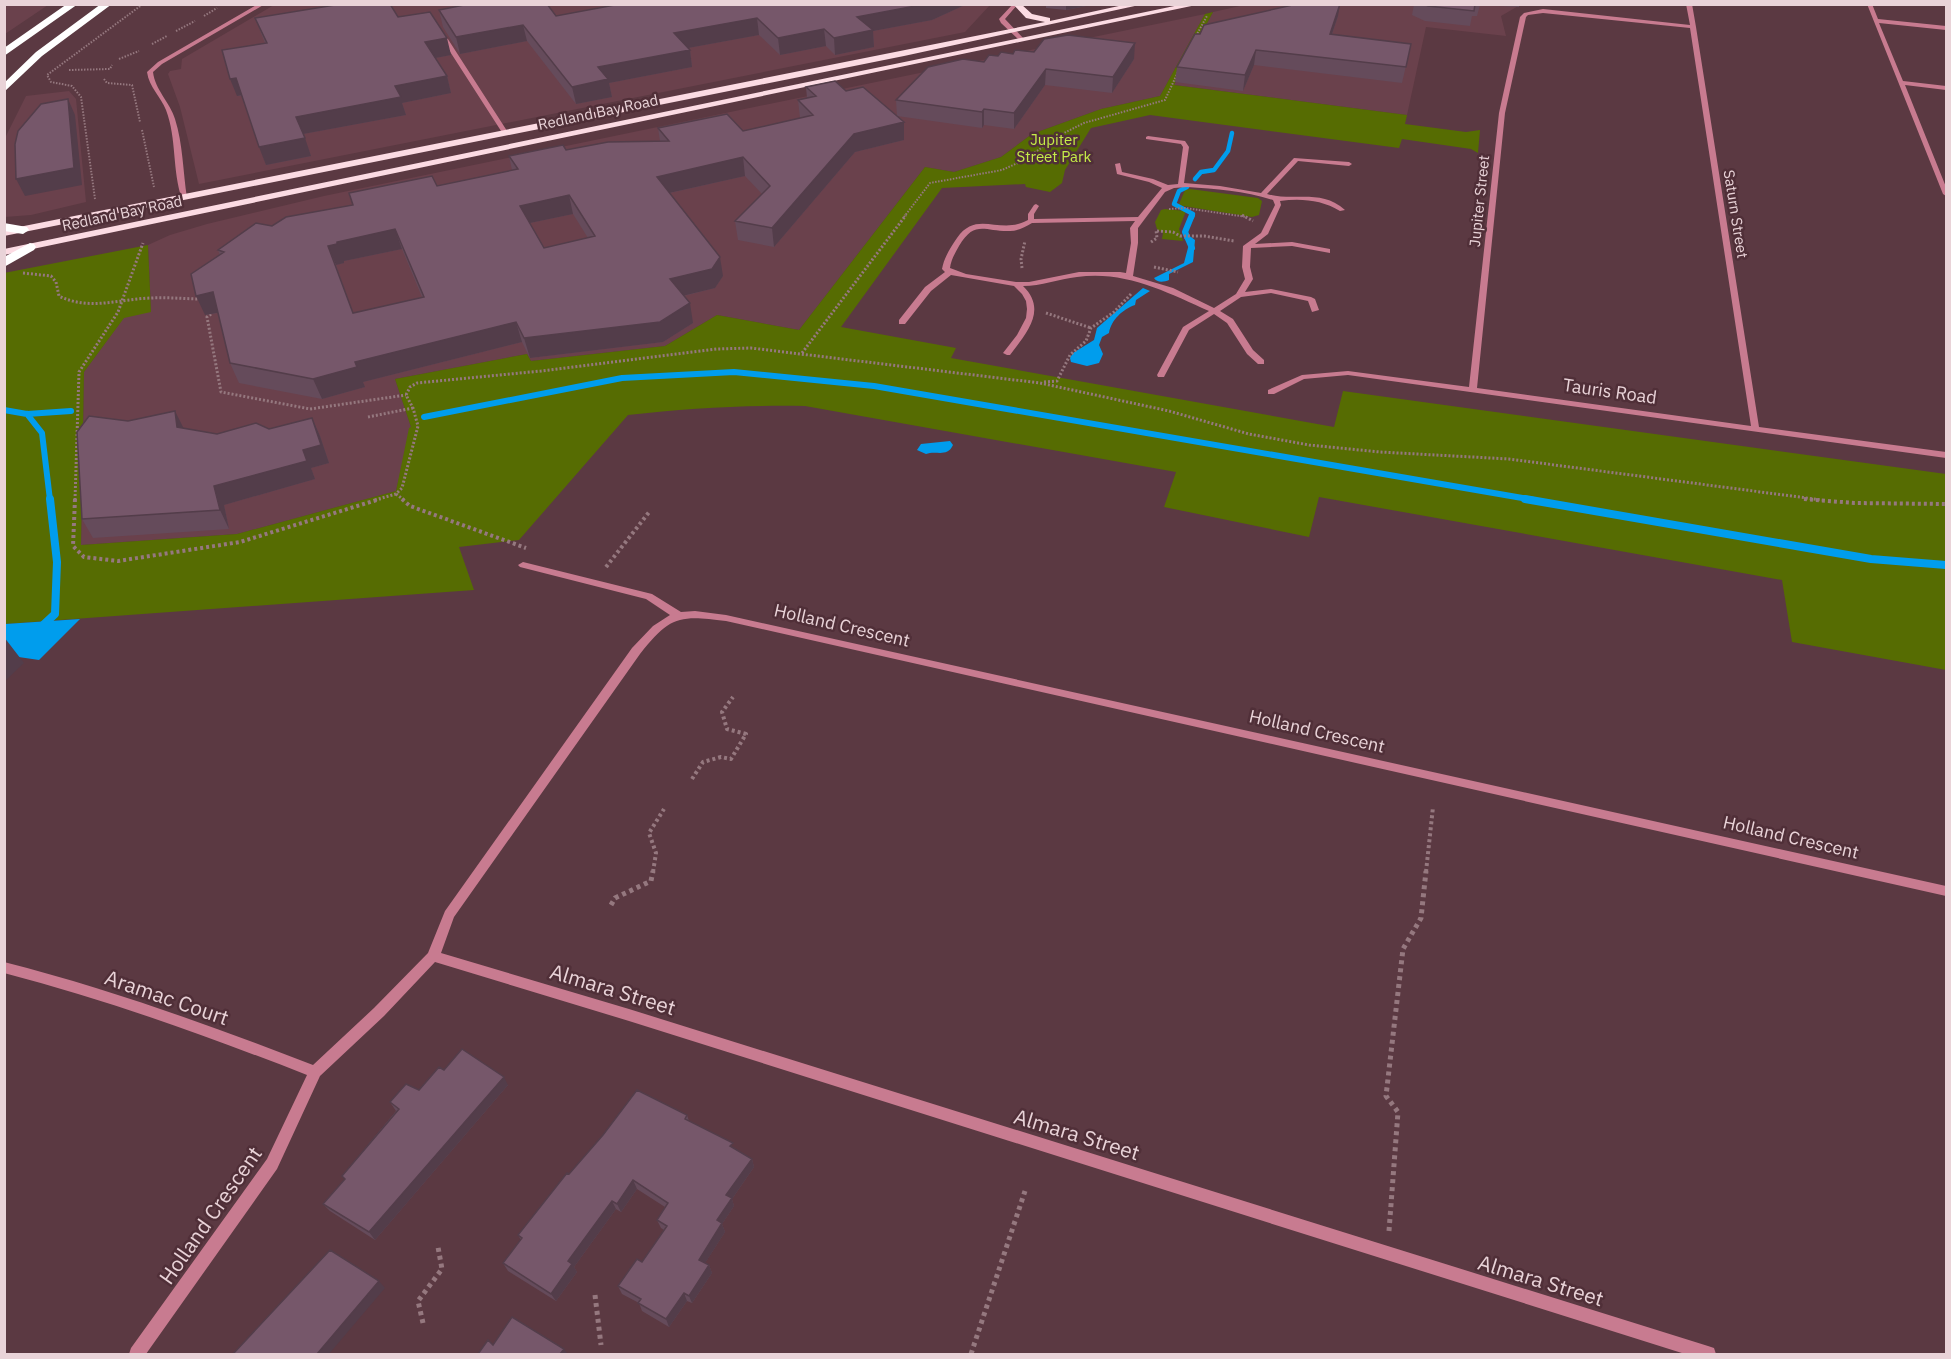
<svg xmlns="http://www.w3.org/2000/svg" width="1951" height="1359" viewBox="0 0 1951 1359" font-family="'IBM Plex Sans',sans-serif">
<style>
.built{fill:#6a414c}
.green{fill:#566c02}
.water{fill:#009ded}
.lines{fill:none;stroke-linecap:round;stroke-linejoin:round}
.stream-far2{stroke:#009ded;stroke-width:4.5}
.stream-far1{stroke:#009ded;stroke-width:6}
.stream{stroke:#009ded;stroke-width:8}
.path-far3{stroke:#95787f;stroke-width:2;stroke-dasharray:1.5 1.5;stroke-linecap:butt}
.path-far2{stroke:#95787f;stroke-width:3;stroke-dasharray:2 2;stroke-linecap:butt}
.path-far1{stroke:#95787f;stroke-width:4;stroke-dasharray:3 3;stroke-linecap:butt}
.path{stroke:#95787f;stroke-width:5;stroke-dasharray:4 4;stroke-linecap:butt}
.minor{fill:#c87b90;fill-rule:evenodd}
.major{fill:#fcdbe3;fill-rule:evenodd}
.highway{fill:#fff;fill-rule:evenodd}
.wall{fill:#654b5b;fill-rule:evenodd}
.shaded-wall{fill:#533d4a}
.building{fill:#76576a;stroke:#533d4a;stroke-width:1.5;fill-rule:evenodd}
.labels{text-anchor:middle;dominant-baseline:central;stroke-width:5;stroke-linejoin:round;paint-order:stroke}
.far-street-label{font-size:15px;fill:#e9d3d8;stroke:#502f38}
.far-park-label{font-size:15px;fill:#c5ed48;stroke:#502f38}
.street-label{font-size:18px;fill:#e9d3d8;stroke:#502f38}
.near-street-label{font-size:21px;fill:#e9d3d8;stroke:#502f38}
</style>
<rect width="100%" height="100%" fill="#5b3942"/>
<!-- built -->
<path class="built" d="M5,4h43v1l-43,29z
M1249,4l271,1 -19,11 5,20 -80,-9 -19,88 -233,-30 39,-73z
M274,5h716l-25,27 -766,152 -19,-77 -12,-33 2,-3 11,-2 1,-10z
M1205,14l-45,82 -59,13 -69,25 -31,23 -47,15 -29,-5 -126,163 -82,-15 -52,31 -134,15 -4,-7 -132,25 16,48 -15,64 -159,43 -156,11 3,-173 40,-55 27,-6 -3,-66 22,-10 37,-11 117,-28z
M69,91l7,8 10,103 -55,13 -26,2v-79l21,-42z"/>
<!-- green -->
<path class="green" d="M1213,12l-39,73 233,30 -2,9 61,8 14,-2 -2,23 -7,-4 -69,-10 -3,9 -249,-33 -59,13 -26,42 -3,13 -12,9 -24,-5 -1,-3 -83,4 -101,139 115,21 -5,10 383,69 9,-36 603,83v196l-154,-28 -10,-62 -463,-83 -10,40 -145,-30 12,-35 -371,-66c-60,-1 -117,2 -177,9l-109,125 -60,7 15,43 -469,34 -1,-351 144,-28 3,67 -27,6 -40,54 -3,173 156,-11 159,-43 13,-63 2,-1 -16,-48 132,-25 4,7 134,-15 52,-31 82,15 126,-163 29,5 47,-15 31,-23 69,-25 59,-13 45,-82z
M1190,189l68,9 4,3 -3,14 -7,2 -69,-11 -4,-2 6,-14z
M1165,209l21,2 -7,18 4,12 -21,-2 1,-6 -6,-4 -2,-7 6,-12z"/>
<!-- water -->
<path class="water" d="M1191,237l4,3 -2,22 -24,12v6c-5,2 -12,3 -15,-2l30,-15 5,-19 -5,-6z
M1143,288l7,3 -14,9 -1,5c-12,4 -24,15 -26,28l-7,4 -3,8 4,9 -4,9 -12,3 -16,-4 -1,-4 3,-5 21,-13 3,-12z
M950,441l3,4c-6,13 -17,5 -27,9l-9,-4 4,-6z
M80,619l-41,41 -34,-5v-31z"/>
<g class="lines">
<!-- stream-far2 -->
<path class="stream-far2" d="M1195,179l6,-7 13,-2 14,-19 4,-18
M1187,187l-8,4 -5,13 19,10 -1,3"/>
<!-- stream-far1 -->
<path class="stream-far1" d="M1192,248l-7,-16 7,-17
M4,410l23,4 44,-3
M27,414l15,19 8,67
M424,417l198,-39 112,-6 140,14 660,114"/>
<!-- stream -->
<path class="stream" d="M1525,499l346,60 75,6
M40,628l15,-14 2,-52 -7,-63"/>
<!-- path-far3 -->
<path class="path-far3" d="M204,16l13,-8
M176,31l19,-10
M1196,36l11,-20
M152,44l15,-8
M119,59l20,-8
M69,70l41,-1 2,-4
M104,79l3,4 25,2 8,37
M142,130l12,57
M95,199l-14,-102 -9,-11 -21,-4 -4,-7 96,-71
M1169,209l16,-1 62,9
M904,217l26,-34 72,-13 18,-8 44,-29 20,-10 81,-23 13,-28"/>
<!-- path-far2 -->
<path class="path-far2" d="M1242,215l11,6
M1157,231l16,1 7,4h24l30,5
M1151,242l6,-4 -1,-8
M1154,267l24,5
M1022,268l-1,-9 4,-18
M23,273l28,3 5,6 3,14c30,15 60,3 92,2 17,-1 34,1 51,1
M1046,313l45,15
M211,314l-4,3 14,75 89,17 96,-14
M802,353l104,-138
M1044,382l13,-1 13,-26 16,-14 5,-13 23,-16 17,-18
M368,417l45,-9
M396,494l8,6
M75,500l4,-128 39,-60 25,-69
M375,500l21,-6 6,-6 16,-62 -5,-18 -7,-13 4,-8 7,-4 124,-12 176,-22 34,-1 289,35 129,28 80,23 60,11 71,7 129,7 313,41"/>
<!-- path-far1 -->
<path class="path-far1" d="M75,499l-2,47 11,11 34,4 122,-19 140,-43
M402,499l8,7 116,42
M1804,499l50,4 92,1
M606,567l44,-56
M692,779l11,-17 18,-5 10,2 15,-25 -19,-5 -5,-17 11,-15
M653,872l3,-19 -7,-20 15,-24
M1426,872l7,-65"/>
<!-- path -->
<path class="path" d="M611,905l4,-7 36,-17 2,-10
M1389,1231l9,-119 -12,-16 17,-147 18,-31 5,-47
M595,1295l6,50
M423,1323l-5,-22 24,-32 -4,-22
M971,1354l54,-163"/>
<!-- minor -->
<path class="minor" d="M258,4h7l-103,60 -9,8c2,18 17,30 22,47 8,25 8,53 12,79l-5,1c-10,-28 -5,-60 -16,-89 -5,-13 -17,-23 -19,-38l11,-10z
M1013,4h5l-13,15 19,20v2h-4l-19,-18 -2,-4z
M1686,4h6l4,23 63,400 187,25v6l-598,-83 -44,4 -30,15h-6v-4l34,-15 46,-4 121,16 30,-274 21,-96 4,-4 19,-4 147,16zM1543,13l147,15 61,398 -274,-38 28,-275 21,-96 2,-2z
M1867,4h5l6,15 68,7v4l-67,-7 24,58 43,5v4l-41,-5 41,102v9l-3,-2z
M441,31l3,2 65,101 -1,1 -5,-1 -65,-101z
M1148,136l37,5 4,6 -5,36 36,3 41,7 33,-35 55,4 3,2 -3,2 -51,-5 -31,33c27,8 54,-6 78,16l-5,1c-18,-11 -39,-13 -60,-10l1,4 -13,29 -13,10 37,-2 38,7v4l-38,-7 -41,2 -1,19 3,12 -8,13 26,-3 40,8 4,2 4,11 -7,2 -4,-11 -37,-8 -30,4 -21,14 13,8 20,31 11,10v4h-6l-11,-10 -20,-31 -13,-9 -25,16 -24,45 -1,2h-6l-1,-2 26,-48 26,-16c-42,-19 -85,-41 -132,-34 -18,2 -36,9 -54,9 25,24 3,48 -13,69h-3l-4,-2 14,-18 9,-17 1,-9 -1,-8 -4,-7 -8,-8 -63,-11 -20,16 -26,33h-6v-4l26,-33 20,-15 -3,-3c2,-11 8,-21 15,-31 20,-29 43,-2 71,-18v-6l6,-9 2,-1 3,2 -5,8v5l104,-2 24,-29 -13,-6 -32,-8 -2,-10 5,-1 2,9 31,7 15,6 10,-1 5,-37 -2,-3 -35,-5v-2zM1187,187c29,2 58,4 86,13l2,5 -14,28 -18,13 -1,21 3,12 -9,15 -22,14 -41,-20 -40,-12 5,-33v-15l27,-36 9,-4zM1135,221l-5,7 1,15 -5,30 -6,-1h-41l-50,10h-13l-50,-8 -16,-6c1,-8 5,-15 9,-22 16,-27 26,-14 51,-15 8,0 15,-4 22,-8z
M523,562l129,32 29,18 14,-1 31,4 1220,271v10l-1220,-275c-47,-6 -56,-5 -86,33l-186,263 -13,36 188,56 1079,337 6,2 2,6h-31l-1056,-333 -194,-59 -51,54 -64,60 -43,93 -131,185h-17l2,-6 136,-189 40,-84c-100,-39 -199,-75 -303,-102v-11c106,27 208,64 309,103l61,-57 54,-55 17,-42 187,-263 21,-22 17,-11 -24,-16 -126,-32 -2,-2z"/>
<!-- major -->
<path class="major" d="M1013,4h8l11,10 18,4v3l78,-17h16l-240,52 -900,180v-6l1041,-208 -19,-4z
M1184,4h17l-1197,251v-6z"/>
<!-- highway -->
<path class="highway" d="M67,4h11l-74,52v-8z
M101,4h11l-70,52 -38,36v-9l32,-31z
M4,223l23,4 2,3 -6,4 -19,-3z
M30,243l4,1 2,3 -2,3 -30,17v-10z"/>
</g>
<!-- wall -->
<path class="wall" d="M337,4h53l8,13 53,38 -16,3 12,18 4,17 -49,10 4,12 -103,19 8,22 -45,9 -24,-69h-5l28,-53 -10,-25 82,-13z
M611,4h356l-35,16 -59,11 1,16 -39,8 -9,-9 -46,9 -21,-20 -71,13 2,2 2,17 -83,16 3,14 -36,7 -49,-63 -67,13 -17,-27 -4,-17 117,6 55,-10z
M1046,4h50l-30,6 -20,-2z
M1414,4h105v3l-39,-2 -3,11h-5l-2,10 -45,-5 -13,-6z
M1338,16l-6,19 79,9 -9,39 -148,-18 -11,26 -68,-9 2,-15 23,-33z
M1034,52l100,7 -22,34 -67,-8 -31,44 -30,-4 -2,3 -85,-12 -1,-16 102,-44z
M806,87l98,53 -49,12 -81,95 -36,-7 -3,-19 27,-27 -17,-18 -75,17 53,83 -8,12 -31,8 9,27 -30,19 -133,16 -8,-16 -159,40 2,5 -43,12 -83,-16 -9,-20 -12,-50 -13,2 15,-60 -2,-5 54,-24 81,-21 84,-19 75,-16 -3,-14 151,-15 -2,-13 85,3 57,-13 -2,-18 9,-2zM573,214l15,24 -44,10 -14,-25zM402,249l20,48 -69,16 -17,-48 8,-2v-2z
M312,418l8,18 9,27 -18,5 4,11 -91,26 5,24 -136,9 -11,-19 102,-90 33,5 52,-5z
M444,1070l64,15 -133,155 -45,-29 -7,-7 22,-25 -3,-3 54,-65 -6,-9 29,-12z
M687,1115l2,6 63,38 2,8 -22,32 2,7 -12,18 3,8 -20,31 4,2 3,8 -20,30 -5,-2 -18,26 -27,-16 -3,-8 -17,-9 -4,-8 24,-24 22,-32 -3,-2 -4,-8 8,-13 -28,-18 -16,23 -5,-3 -42,58 3,5 -21,29 -48,-30 -5,-8 18,-23 -3,-5 51,-61z"/>
<!-- shaded-wall -->
<path class="shaded-wall" d="M926,4h41l-35,16 -59,11 1,16 -39,8 -1,-17 23,-21z
M1066,4h30l-30,6z
M1340,4l-2,12 -11,33 3,-15z
M757,18l2,17 -82,15 -3,-17z
M523,25l4,16 -67,13 -4,-17z
M824,29l2,17 -46,9 -2,-17z
M447,38l4,17 -21,4 -5,-17z
M1135,43l-1,16 -22,34 1,-16z
M690,50l2,17 -83,16 3,14 -36,7 -4,-17 26,-20z
M1256,50l-2,15 -11,26 2,-16z
M1046,69l-1,16 -31,44v-16z
M447,76l4,17 -49,10 4,12 -103,19 -7,-17 99,-31z
M236,78l7,17 -6,1 -7,-17z
M68,99l7,16 7,70 -57,11 -9,-17z
M984,109v16l-2,3v-16z
M904,122v18l-49,12 -81,95 -2,-19 82,-94z
M305,138l6,18 -45,9 -7,-18z
M743,157l2,19 -85,19 -3,-18z
M569,195l4,19 -48,10 -5,-18z
M395,229l7,20 -58,12v2l-8,2 -8,-19 9,-4z
M720,257l3,19 -8,12 -41,10 -4,-19z
M213,292l9,20 -17,3 -9,-19z
M690,303l3,20 -30,19 -133,16 -6,-20z
M516,322l6,20 -159,40 2,5 -43,12 -9,-20 42,-17z
M175,411l9,18 -7,-2z
M312,418l8,18 9,27 -18,5 4,11 -91,26 5,24 -9,-19 -6,-24 89,-36z
M4,637l20,26 -20,19z
M504,1077l4,8 -133,155 -6,-8z
M752,1159l2,8 -22,32 2,7 -12,18 3,8 -23,36 -3,-8 18,-40 9,-25z
M633,1180l4,9 -16,23 -4,-8z
M612,1201l4,8 -42,58 3,5 -21,29 -5,-7 17,-33z
M709,1265l3,8 -20,30 -3,-7z
M379,1281l6,7 -56,66h-12z
M684,1293l3,8 -18,26 -3,-8z
M564,1349l4,5h-8z"/>
<!-- building -->
<path class="building" d="M341,4h49l8,13 32,-5 17,26 -22,4 22,34 -52,10 6,11 -105,20 9,21 -46,9 -23,-69 -6,1 -8,-29 45,-7 -12,-25z
M469,4h78l9,12 64,-12h306l-69,13 16,13 -39,8 -10,-9 -46,9 -21,-20 -83,15 16,17 -92,17 10,12 -36,8 -49,-62 -67,12 -17,-27z
M1297,4h43l-10,30 81,10 -5,23 -150,-17 -11,25 -68,-8 18,-33h5l4,-9z
M1424,4h51l-1,7 -46,-5z
M1068,35l67,8 -22,34 -67,-8 -32,44 -30,-4 -2,3 -86,-12 32,-33 35,-8 21,3 5,-7 9,1 3,-4 12,2 2,-4 19,2 10,-13z
M835,81l11,10 17,-4 41,35 -50,12 -82,94 -37,-7 35,-35 -27,-29 -86,20 63,80 -8,12 -42,10 20,24 -30,19 -136,16 -8,-16 -161,40 2,5 -44,12 -83,-16 -17,-71 -17,4 -5,-22 33,-22 -6,-2 38,-27 16,3 14,-9 67,-12 -4,-12 83,-17 5,10 81,-17 -9,-13 54,-11 3,5 42,-8 61,-1 -11,-13 69,-14 16,17 70,-16 -15,-15 18,-4 -10,-9zM569,195l26,41 -51,12 -24,-42zM395,229l29,68 -71,16 -25,-67 9,-2v-2z
M68,99l6,69 -58,11 -1,-35 3,-13 23,-27z
M175,411l2,16 40,7 39,-11 13,6 43,-11 9,27 -18,5 4,11 -93,25 6,24 -138,9 -5,-87 12,-16 39,5z
M462,1049l42,28 -135,155 -46,-28 22,-25 -3,-3 57,-67 -9,-7 16,-18 13,6 20,-23 5,3z
M637,1090l50,25 -2,4 48,24 -3,3 22,13 -26,36 6,3 -15,22 5,3 -23,37 10,5 -20,31 -5,-3 -18,26 -28,-16 3,-4 -23,-13 19,-27 5,3 25,-36 -10,-6 11,-17 -35,-23 -16,24 -5,-3 -44,60 4,3 -21,30 -48,-31 19,-25 -4,-3 49,-62 2,1 34,-39z
M330,1250l49,31 -62,73h-84z
M512,1317l52,32 -4,5h-82l10,-14 5,5z"/>
<g class="labels">
<!-- far-street labels -->
<g class="far-street-label">
<text transform="translate(598 112) rotate(-12)">Redland Bay Road</text>
<text transform="translate(1479 201) rotate(-84)">Jupiter Street</text>
<text transform="translate(122 213) rotate(-12)">Redland Bay Road</text>
<text transform="translate(1736 214) rotate(81)">Saturn Street</text>
</g>
<!-- far-park labels -->
<g class="far-park-label">
<text x="1054" y="139">Jupiter<tspan x="1054" dy="17">Street Park</tspan></text>
</g>
<!-- street labels -->
<g class="street-label">
<text transform="translate(1610 391) rotate(8)">Tauris Road</text>
<text transform="translate(842 625) rotate(13)">Holland Crescent</text>
<text transform="translate(1317 731) rotate(13)">Holland Crescent</text>
<text transform="translate(1791 837) rotate(13)">Holland Crescent</text>
</g>
<!-- near-street labels -->
<g class="near-street-label">
<text transform="translate(613 989) rotate(17)">Almara Street</text>
<text transform="translate(167 997) rotate(19)">Aramac Court</text>
<text transform="translate(1077 1134) rotate(17)">Almara Street</text>
<text transform="translate(210 1215) rotate(-55)">Holland Crescent</text>
<text transform="translate(1541 1280) rotate(17)">Almara Street</text>
</g>
</g>
<!-- border -->
<rect width="1951" height="1359" fill="none" stroke="#e9d3d8" stroke-width="12"/>
</svg>
